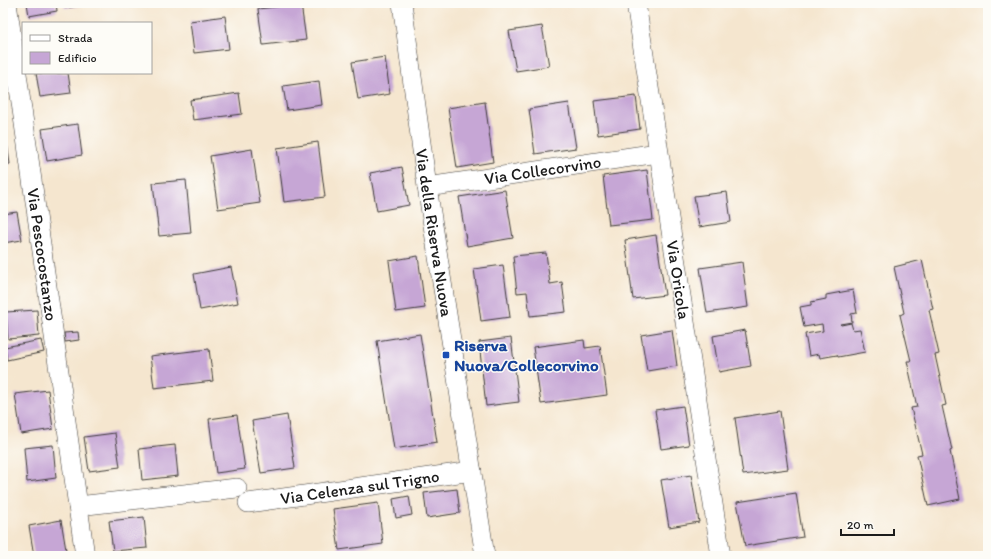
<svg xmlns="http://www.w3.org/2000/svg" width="991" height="559" viewBox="0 0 991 559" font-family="Itim,sans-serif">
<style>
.building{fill:#c6a6d5}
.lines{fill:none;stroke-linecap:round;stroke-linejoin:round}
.minor-casing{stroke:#3d3a37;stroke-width:20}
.minor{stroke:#fff;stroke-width:19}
.transit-dot{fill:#1a4fb4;stroke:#fdfcf7;stroke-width:1.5}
.labels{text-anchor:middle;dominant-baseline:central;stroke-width:3;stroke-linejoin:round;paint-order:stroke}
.street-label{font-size:17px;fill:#1c1c1c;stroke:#fdfcf7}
.transit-label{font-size:17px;font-weight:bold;fill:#164399;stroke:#fdfcf7;text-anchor:start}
</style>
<rect width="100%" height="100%" fill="#fdfcf7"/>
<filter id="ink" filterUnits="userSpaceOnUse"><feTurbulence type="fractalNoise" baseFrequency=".025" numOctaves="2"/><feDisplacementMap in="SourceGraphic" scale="8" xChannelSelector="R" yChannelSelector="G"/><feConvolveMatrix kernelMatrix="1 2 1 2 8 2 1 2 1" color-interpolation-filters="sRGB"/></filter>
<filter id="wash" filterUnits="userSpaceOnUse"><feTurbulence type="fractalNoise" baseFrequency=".012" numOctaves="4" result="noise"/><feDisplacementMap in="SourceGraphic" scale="16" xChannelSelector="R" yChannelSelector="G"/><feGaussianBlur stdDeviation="0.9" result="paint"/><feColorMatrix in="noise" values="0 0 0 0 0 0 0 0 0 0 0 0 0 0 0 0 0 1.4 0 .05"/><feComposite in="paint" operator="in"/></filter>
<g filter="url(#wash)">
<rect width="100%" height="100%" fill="#f5e6cf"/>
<g id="blocks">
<!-- building -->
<path class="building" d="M27,3h29l1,8 -28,5z
M64,3h21v2l-20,3z
M301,4l5,36 -43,5 -5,-36z
M225,16l4,33 -35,4 -4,-32z
M542,26l7,40 -33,5 -7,-40z
M385,57l5,37 -32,5 -6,-37z
M36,73h32l3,20 -31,4z
M319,81l3,24 -35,5 -4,-24z
M239,93l3,21 -49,6 -3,-20z
M636,96l4,33 -42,6 -4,-34z
M485,102l8,60 -36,6 -9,-60z
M569,103l7,45 -41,6 -6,-45z
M78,124l4,31 -35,6 -5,-32z
M3,136h3l4,28 -7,1z
M318,142l7,55 -41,5 -7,-54z
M252,149l8,54 -42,6 -8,-53z
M402,167l7,38 -32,6 -7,-38z
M647,170l6,50 -44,5 -6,-49z
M186,180l5,53 -32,3 -6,-53z
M505,190l8,48 -46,8 -8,-49z
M727,192l4,30 -32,5 -5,-31z
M17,212l5,28 -19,3v-29z
M656,235l9,60 -32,4 -8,-59z
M546,253l4,31 12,-2 4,30 -36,4 -3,-24 -10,1 -4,-37z
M418,256l7,52 -29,4 -7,-51z
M922,260l11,49 -4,1 10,44 -4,1 11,50 -4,1 10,44 -2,1 10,48 -32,7 -11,-51 5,-1 -11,-46 6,-1 -10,-46h4l-11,-46 4,-2 -10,-46z
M742,262l6,45 -41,6 -7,-45z
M503,265l7,52 -29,4 -7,-52z
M231,267l7,36 -38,7 -6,-36z
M853,290l4,23 -6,1 1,8 -12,2 1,1 10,-2 2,7 7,-1 5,23 -27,5 -1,-2 -17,3 -1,-4 -10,2 -4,-22 18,-3 -1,-7 -18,3 -4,-20 11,-2v-3l15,-3v-4z
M37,310l2,26 -31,3 -2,-27z
M672,330l5,36 -30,5 -6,-36z
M745,330l6,36 -32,6 -6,-36z
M78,332l1,8 -14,2 -1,-9z
M420,334l17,108 -43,7 -17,-108z
M511,338l8,64 -33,4 -7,-64z
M41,340l3,12 -37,8 -2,-13z
M584,340l1,8 15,-2 7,49 -66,9 -8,-57z
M209,349l4,32 -59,7 -4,-32z
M48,390l5,39 -32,5 -6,-40z
M683,406l6,39 -28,4 -6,-39z
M780,411l8,58 -45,6 -8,-57z
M237,415l8,54 -29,4 -7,-54z
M287,415l8,53 -34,5 -9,-52z
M115,433l5,34 -31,4 -5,-34z
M53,445l3,33 -29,4 -3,-34z
M175,445l3,31 -36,4 -3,-31z
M691,475l8,47 -30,5 -8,-47z
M457,489l3,24 -33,5 -3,-25z
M796,493l7,44 -58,9 -8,-44z
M409,496l3,19 -16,3 -3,-19z
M378,503l5,41 -44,6 -6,-41z
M144,517l3,31 -34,3 -4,-30z
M61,520l6,36h-33l-5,-30z
M461,553v3h-16v-1z"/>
</g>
</g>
<g filter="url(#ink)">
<use href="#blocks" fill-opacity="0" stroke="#3d3a37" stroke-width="1"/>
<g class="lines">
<defs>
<g id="minor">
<path id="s1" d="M7,3l78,553"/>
<path id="s2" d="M402,3l25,184 58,369"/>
<path id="s3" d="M636,3l85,553"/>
<path id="s4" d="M427,187l231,-34"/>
<path id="s5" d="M248,503l224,-32"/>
<path d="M78,506l159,-18"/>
</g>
</defs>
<!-- minor casing -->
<use href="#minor" class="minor-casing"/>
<!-- minor -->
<use href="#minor" class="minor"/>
</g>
</g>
<!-- markers -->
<rect class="transit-dot" x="442" y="351" width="8" height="8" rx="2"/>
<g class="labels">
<!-- street labels -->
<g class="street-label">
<text stroke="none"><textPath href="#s4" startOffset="117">Via Collecorvino</textPath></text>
<text stroke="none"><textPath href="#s2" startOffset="232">Via della Riserva Nuova</textPath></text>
<text stroke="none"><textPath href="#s1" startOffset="254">Via Pescocostanzo</textPath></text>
<text stroke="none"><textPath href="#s3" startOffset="280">Via Oricola</textPath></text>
<text stroke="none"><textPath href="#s5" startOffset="113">Via Celenza sul Trigno</textPath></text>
</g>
<!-- transit labels -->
<g class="transit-label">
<text x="454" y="345">Riserva<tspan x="454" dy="20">Nuova/Collecorvino</tspan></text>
</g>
</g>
<!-- margin -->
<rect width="991" height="559" fill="none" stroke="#fdfcf7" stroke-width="16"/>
<!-- legend -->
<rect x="22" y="22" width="130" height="52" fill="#fdfcf7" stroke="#a3a29f"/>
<rect x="30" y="35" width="20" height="6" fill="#ffffff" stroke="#a3a29f"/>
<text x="58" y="42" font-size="12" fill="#1c1c1c">Strada</text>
<rect x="30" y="52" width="20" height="12" fill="#c6a6d5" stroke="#a3a29f"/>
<text x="58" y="62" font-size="12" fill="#1c1c1c">Edificio</text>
<!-- scale -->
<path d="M841 529v6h53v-6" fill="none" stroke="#1c1c1c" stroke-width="2"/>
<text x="847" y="529" font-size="12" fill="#1c1c1c" stroke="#fdfcf7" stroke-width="3" paint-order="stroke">20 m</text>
</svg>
